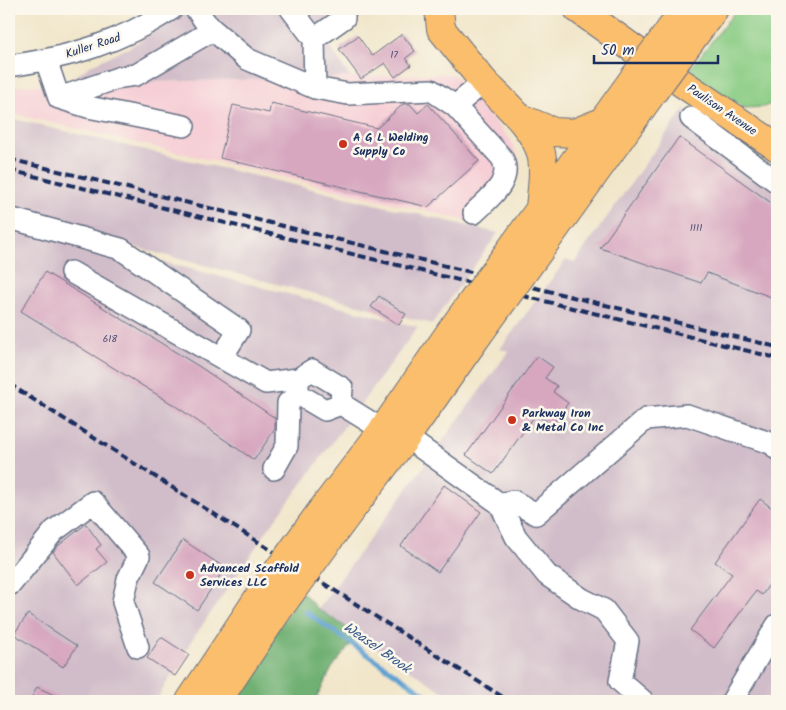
<svg xmlns="http://www.w3.org/2000/svg" width="786" height="710" viewBox="0 0 786 710" font-family="Kalam,sans-serif">
<style>
.built{fill:#f6cfd6}
.industrial{fill:#d1bdc9}
.green{fill:#8acc84;stroke:#527e71}
.forest{fill:#6fb072;stroke:#457068}
.lines{fill:none;stroke-linecap:round;stroke-linejoin:round}
.stream{stroke:#5fa1d2;stroke-width:5}
.building{fill:#d7a7bf}
.minor-casing{stroke:#666f84;stroke-width:24}
.major-casing{stroke:#666f84;stroke-width:30}
.highway-casing{stroke:#666f84;stroke-width:30}
.minor{stroke:#fff;stroke-width:21}
.major{stroke:#fabe6d;stroke-width:28}
.highway{stroke:#fabe6d;stroke-width:28}
.rail{stroke:#1b2f5e;stroke-width:4;stroke-dasharray:8 4;stroke-linecap:butt}
.highway-bridge-casing{stroke:#666f84;stroke-width:30;stroke-linecap:butt}
.highway-bridge{stroke:#fabe6d;stroke-width:28}
.poi-dot{fill:#c8321e;stroke:#fbf7ec;stroke-width:2}
.labels{text-anchor:middle;dominant-baseline:central;stroke-width:5;stroke-linejoin:round;paint-order:stroke}
.number-label{font-size:10px;fill:#4a4d76}
.street-label{font-size:12px;fill:#1b2f5e;stroke:#fbf7ec}
.poi-label{font-size:12px;font-weight:bold;fill:#1b2f5e;stroke:#fbf7ec;text-anchor:start}
.water-label{font-size:14px;font-style:italic;fill:#335787;stroke:#fbf7ec}
</style>
<rect width="100%" height="100%" fill="#fbf7ec"/>
<filter id="ink" filterUnits="userSpaceOnUse"><feTurbulence type="fractalNoise" baseFrequency=".02" numOctaves="2"/><feDisplacementMap in="SourceGraphic" scale="10" xChannelSelector="R" yChannelSelector="G"/><feConvolveMatrix kernelMatrix="1 2 1 2 8 2 1 2 1" color-interpolation-filters="sRGB"/></filter>
<filter id="wash" filterUnits="userSpaceOnUse"><feTurbulence type="fractalNoise" baseFrequency=".0096" numOctaves="4" result="noise"/><feDisplacementMap in="SourceGraphic" scale="20" xChannelSelector="R" yChannelSelector="G"/><feGaussianBlur stdDeviation="1.12" result="paint"/><feColorMatrix in="noise" values="0 0 0 0 0 0 0 0 0 0 0 0 0 0 0 0 0 1.4 0 .05"/><feComposite in="paint" operator="in"/></filter>
<g filter="url(#wash)">
<rect width="100%" height="100%" fill="#f1e6ca"/>
<!-- built -->
<path class="built" d="M453,74l58,66 9,23 -42,60 -469,-110v-27z"/>
<!-- industrial -->
<path class="industrial" d="M191,9h182l-47,32 24,36 -286,7 29,-20 37,-17z
M684,109l61,47 32,22v523h-320l-139,-92 191,-258 -9,-2 66,-89 9,2z
M9,118l489,115 -66,91 -423,-109z
M9,223l409,104 -149,201 -79,115 -34,58h-147z"/>
<!-- green -->
<path class="green" d="M737,9h40v93l-14,5 -18,1 -58,-35z"/>
<!-- forest -->
<path class="forest" d="M302,592l16,17 40,26 -26,33 -17,33h-85z"/>
<g class="lines">
<!-- stream -->
<path class="stream" d="M306,612l129,89"/>
</g>
<g id="blocks">
<!-- building -->
<path class="building" d="M402,34l13,17 -9,7 5,7 -16,12 -10,-14 -24,16 -22,-30 19,-13 14,20z
M271,103l106,25 26,-24h7l8,9 10,-9 51,57 -51,46 -208,-49 13,-53 36,8z
M679,137l98,70v82l-6,8 -64,-24 -6,10 -101,-35z
M45,272l155,95 75,51v11l-21,31 -80,-55 -153,-94z
M379,296l27,18 -7,11 -28,-18z
M537,356l16,11 -8,11 12,8 -4,6 15,11 -16,22 -16,-11 -43,60 -27,-19z
M444,485l37,27 -43,60 -37,-26z
M760,499l17,13v61l-15,22 -6,-4 -42,57 -24,-18 42,-56 -17,-12z
M86,524l15,21 -5,4 11,13 -29,23 -25,-33 5,-6z
M183,540l42,28 -28,42 -42,-28z
M28,614l49,32 -14,21 -49,-33z
M161,637l28,18 -14,21 -28,-18z
M37,687l30,14h-37z"/>
</g>
</g>
<g filter="url(#ink)">
<use href="#blocks" fill-opacity="0" stroke="#666f84" stroke-width="1"/>
<g class="lines">
<defs>
<path id="minor" d="M291,9l23,30 1,49
M213,30l34,29 68,29 33,6 83,-4 24,16
M314,39l30,-21v-9
M46,60l13,38 29,9 96,19
M9,66c62,-9 110,-23 163,-57
M59,98l62,-21 15,-2 77,-45 -7,-7 -10,-14
M691,118l86,64
M474,213c15,-15 40,-32 28,-55l-47,-52 29,-24
M9,218l112,31 118,81 -17,27
M71,272l195,111 32,-4
M341,404l1,-16 -30,-18 -14,9v15l27,16 16,-6 42,26
M406,437l94,67 16,33 31,38 35,24 22,11 24,31 -8,40 23,20
M274,469l13,-23 1,-43 10,-9
M500,504l13,-3 23,13 110,-95 41,-4 86,29 4,5
M11,584l43,-53 39,-29 46,54 -11,23 -5,23 15,45
M732,701l45,-76"/>
<path id="major" d="M439,9l2,20 43,53
M578,9l89,64 110,74"/>
<path id="highway" d="M660,44l25,-35
M678,58l36,-49
M484,82c19,19 54,49 58,76 3,16 -1,35 -2,51
M520,118l34,14 20,1 28,-11
M527,227l107,-149
M552,233l101,-141
M322,510l61,-80 70,-102
M341,523l65,-86 72,-102
M190,701l69,-104
M217,701l61,-91"/>
</defs>
<!-- minor casing -->
<use href="#minor" class="minor-casing"/>
<!-- major casing -->
<use href="#major" class="major-casing"/>
<!-- highway casing -->
<use href="#highway" class="highway-casing"/>
<!-- minor -->
<use href="#minor" class="minor"/>
<!-- major -->
<use href="#major" class="major"/>
<!-- highway -->
<use href="#highway" class="highway"/>
<!-- rail -->
<path class="rail" d="M9,159l768,188
M9,170l768,188
M9,384l500,317"/>
<defs>
<path id="highway-bridge" d="M634,78l26,-34
M653,92l25,-34
M453,328l74,-101
M478,335l74,-102
M259,597l63,-87
M278,610l63,-87"/>
</defs>
<!-- highway-bridge casing -->
<use href="#highway-bridge" class="highway-bridge-casing"/>
<!-- highway-bridge -->
<use href="#highway-bridge" class="highway-bridge"/>
</g>
</g>
<!-- markers -->
<g class="poi-dot">
<circle cx="343" cy="144" r="5"/>
<circle cx="512" cy="420" r="5"/>
<circle cx="190" cy="575" r="5"/>
</g>
<g class="labels">
<!-- number labels -->
<g class="number-label">
<text x="394" y="55">17</text>
<text x="696" y="228">1111</text>
<text x="110" y="339">618</text>
</g>
<!-- street labels -->
<g class="street-label">
<text transform="translate(93 46) rotate(-18)">Kuller Road</text>
<text transform="translate(722 110) rotate(34)">Paulison Avenue</text>
</g>
<!-- poi labels -->
<g class="poi-label">
<text x="353" y="137">A G L Welding<tspan x="353" dy="14">Supply Co</tspan></text>
<text x="522" y="413">Parkway Iron<tspan x="522" dy="14">&amp; Metal Co Inc</tspan></text>
<text x="200" y="568">Advanced Scaffold<tspan x="200" dy="14">Services LLC</tspan></text>
</g>
<!-- water labels -->
<g class="water-label">
<text transform="translate(377 648) rotate(35)">Weasel Brook</text>
</g>
</g>
<!-- margin -->
<rect width="786" height="710" fill="none" stroke="#fbf7ec" stroke-width="30"/>
<!-- scale -->
<path d="M594 55v8h124v-8" fill="none" stroke="#1b2f5e" stroke-width="2.5"/>
<text x="601" y="55" font-size="15" fill="#1b2f5e" stroke="#fbf7ec" stroke-width="4" paint-order="stroke">50 m</text>
</svg>
